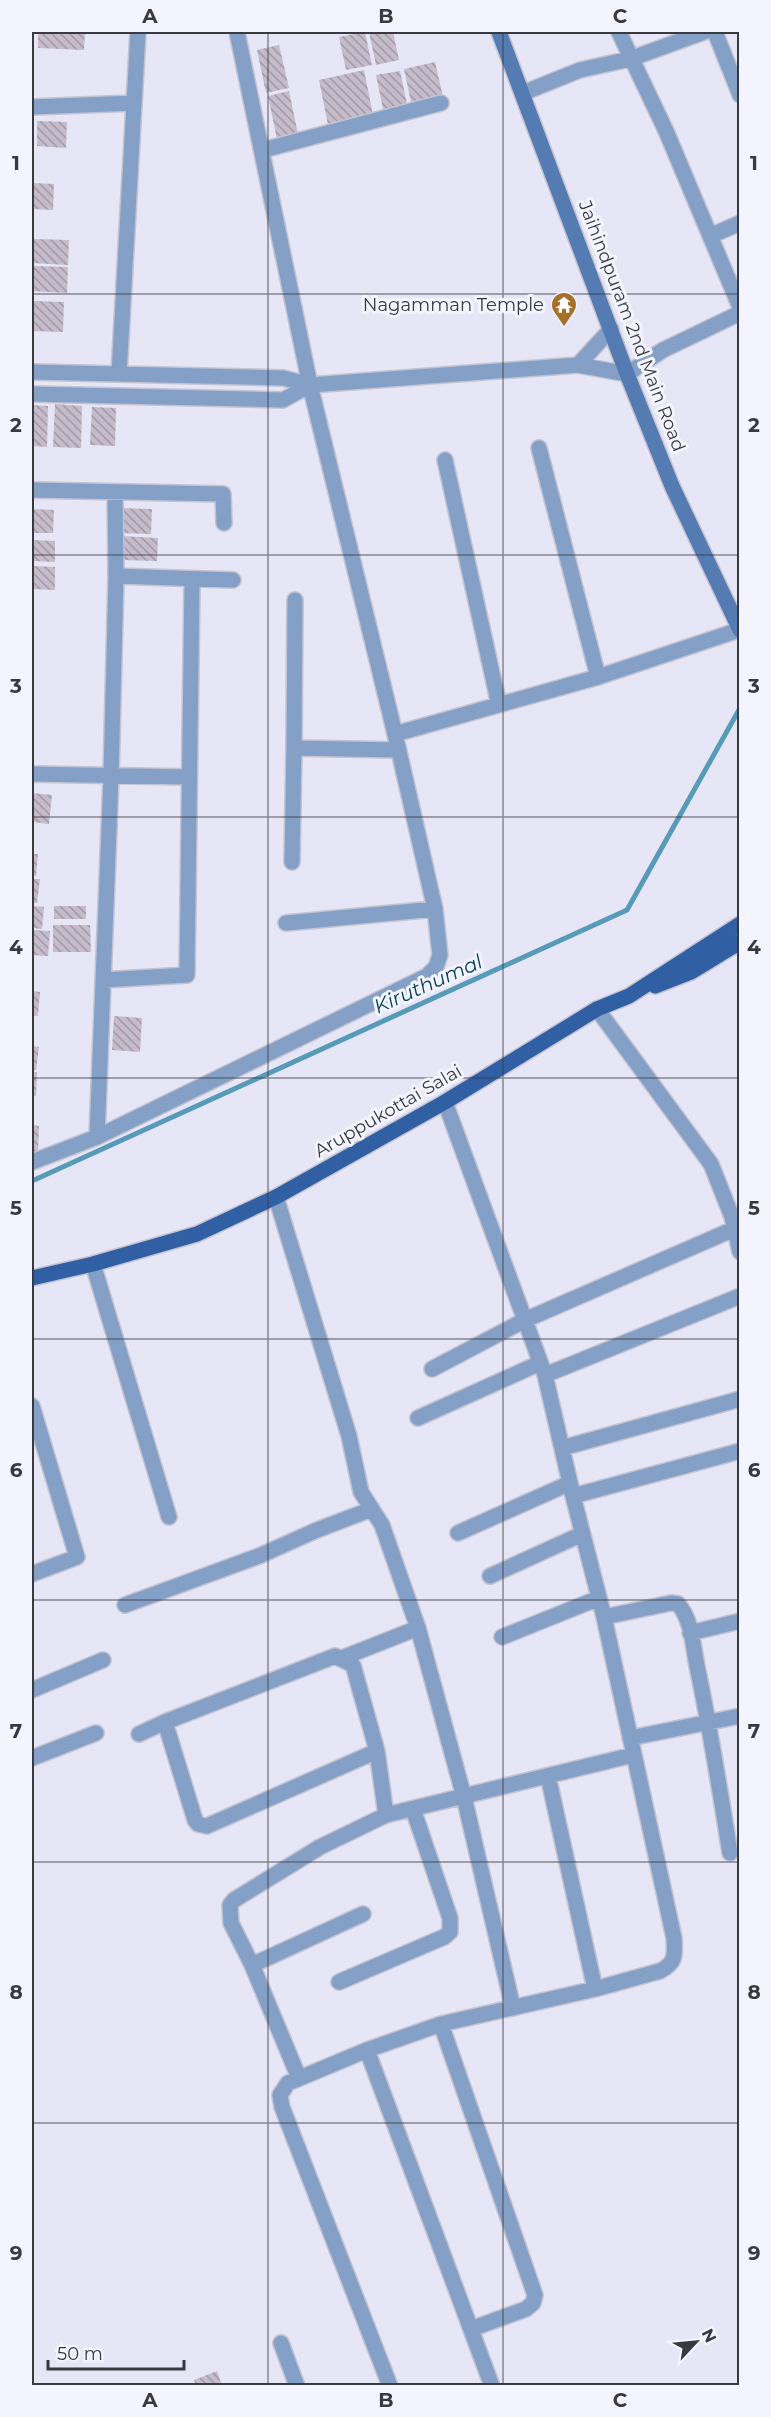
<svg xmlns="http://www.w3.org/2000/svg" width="771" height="2417" viewBox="0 0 771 2417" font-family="Montserrat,sans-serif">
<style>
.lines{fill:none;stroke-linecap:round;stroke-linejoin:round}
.stream{stroke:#589bb8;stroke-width:5}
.building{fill:url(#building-back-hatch)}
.street-casing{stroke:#c3c3d2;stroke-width:18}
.secondary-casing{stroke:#c3c3d2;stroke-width:18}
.primary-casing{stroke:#c3c3d2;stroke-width:18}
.street{stroke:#85a0c6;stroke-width:15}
.secondary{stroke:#547bb2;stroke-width:15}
.primary{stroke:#3060a3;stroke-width:15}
.grid{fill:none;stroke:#393940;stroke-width:1.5;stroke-opacity:0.55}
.labels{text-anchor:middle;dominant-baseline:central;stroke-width:6;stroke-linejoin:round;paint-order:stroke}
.poi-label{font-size:18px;fill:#393940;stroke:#f4f4ff;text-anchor:end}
.street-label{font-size:18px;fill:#393940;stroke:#f4f4ff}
.water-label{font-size:20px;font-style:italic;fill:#084359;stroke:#f4f4ff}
.neatline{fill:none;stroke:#393940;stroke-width:2}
.grid-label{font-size:20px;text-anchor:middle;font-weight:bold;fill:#393940}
</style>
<defs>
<pattern id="building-back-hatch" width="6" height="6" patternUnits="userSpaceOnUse" patternTransform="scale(1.5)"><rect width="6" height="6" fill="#c5bbca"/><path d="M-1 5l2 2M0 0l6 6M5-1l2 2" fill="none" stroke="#a199a5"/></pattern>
</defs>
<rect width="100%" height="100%" fill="#e6e6f7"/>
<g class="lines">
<!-- stream -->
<path class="stream" d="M32,1181l595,-271 113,-202"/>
</g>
<!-- building -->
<path class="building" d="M38,32h47l-1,18 -46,-2z
M365,32l7,33 -26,5 -7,-33z
M369,32h24l6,28 -23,5z
M279,45l10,43 -23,5 -9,-43z
M435,62l9,39 -32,6 -8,-38z
M364,70l9,45 -45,10 -9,-45z
M400,71l8,38 -24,5 -8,-39z
M289,91l9,43 -21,5 -9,-43z
M37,121l30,1 -1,26 -29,-2z
M32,183l22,1 -1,26 -21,-1z
M33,239l36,1 -1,25 -36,-2z
M32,266l36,1 -1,26 -35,-2z
M32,301l32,1 -1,30 -31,-1z
M55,404l27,2 -1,42 -28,-1z
M32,405l16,1 -1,41 -15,-1z
M92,407l24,1 -1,38 -25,-1z
M119,508l33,1 -1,25 -33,-1z
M32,509l22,1 -1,23h-21z
M121,536l37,2 -1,23 -37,-1z
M32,540l23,1v21l-23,-1z
M32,566l23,1v23l-23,-1z
M32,793l20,2 -3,29 -17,-2z
M32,854h6l-2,22h-4z
M32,879h8l-3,24h-5z
M32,906l12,1 -2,22 -10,-1z
M54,906h32v13h-32z
M53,925h37l1,27h-38z
M32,930l18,1 -2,25 -16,-1z
M32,991l8,1 -2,24 -6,-1z
M114,1016l28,2 -2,34 -28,-2z
M32,1046l7,1 -3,23 -4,-1z
M32,1072h5l-1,24 -4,-1z
M32,1125l7,1 -1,27h-6z
M217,2371l5,15h-26l-2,-6z"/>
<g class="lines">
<defs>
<path id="street" d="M619,32l47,99 74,176
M715,32l25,63
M523,93l57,-23 50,-11 74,-27
M32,107l102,-4
M263,150l178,-47
M710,236l30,-13
M578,365l33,-36
M32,372l251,6 27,7 268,-20 49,9 36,-24 77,-37
M119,374l19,-342
M32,394l251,6 27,-15
M539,448l59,229
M445,460l54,245
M32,490l191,4 1,29
M115,492l1,84
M295,600l-1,148 104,2
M395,734l203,-57 141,-47
M32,774l157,3
M292,862l2,-114
M286,923l149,-14
M103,980l84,-5 5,-395
M597,1009l114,155 21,53 8,35
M445,1102l100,273 28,121 31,121 70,321c1,17 2,25 -14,33l-65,18 -154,35 -74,26 125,336
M97,1137l14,-360 5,-201 117,4
M32,1162l65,-25 330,-161 9,-9 4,-12 -5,-46 -40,-175 -85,-349 -73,-353
M276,1197l73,239 12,56 21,33 36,103 46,169 49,211
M93,1264l76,253
M432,1369l93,-49 209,-91
M545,1375l195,-79
M32,1406l45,151 -45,17
M418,1418l122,-55
M562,1448l178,-49
M573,1496l167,-45
M458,1533l112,-50
M490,1576l92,-42
M125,1605l134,-49 58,-26 55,-21
M604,1617l67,-14 7,1c14,16 15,42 19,62 13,62 23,124 33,187
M690,1633l50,-12
M502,1637l97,-39
M342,1658l76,-30
M32,1690l71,-30
M139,1734l26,-12
M630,1738l110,-22
M377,1751l-24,-86 -18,-9 -170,66 30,98 3,4 9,2 170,-75 9,64 247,-60
M32,1758l64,-25
M548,1776l47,213
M252,1965l111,-51
M339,1982l105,-45 6,-5v-14l-37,-109
M441,2024l94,271 -2,8 -7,6 -55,20
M367,2050l-79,33 -8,12 2,12 108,279
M299,2078l-47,-113 -21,-42 -1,-18 4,-5 86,-53 66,-32
M281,2343l16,43"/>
<path id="secondary" d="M499,32l128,342 45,112 68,144"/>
<path id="primary" d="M655,986l36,-14 49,-30
M32,1278l61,-14 104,-30 79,-37 169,-95 152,-93 32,-13 111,-72"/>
</defs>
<!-- street casing -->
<use href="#street" class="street-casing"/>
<!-- secondary casing -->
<use href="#secondary" class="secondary-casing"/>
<!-- primary casing -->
<use href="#primary" class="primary-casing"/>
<!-- street -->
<use href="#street" class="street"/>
<!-- secondary -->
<use href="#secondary" class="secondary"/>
<!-- primary -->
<use href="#primary" class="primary"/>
</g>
<!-- grid -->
<path class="grid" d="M268,32v2354M503,32v2354M32,294h708M32,555h708M32,817h708M32,1078h708M32,1339h708M32,1600h708M32,1862h708M32,2123h708"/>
<!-- icons -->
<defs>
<symbol id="temple-pin" viewBox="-11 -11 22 30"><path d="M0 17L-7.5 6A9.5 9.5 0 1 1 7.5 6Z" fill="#a66f2a" stroke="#f4f4ff"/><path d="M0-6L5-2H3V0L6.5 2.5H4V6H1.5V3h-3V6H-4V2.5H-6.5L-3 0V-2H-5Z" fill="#fff"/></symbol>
</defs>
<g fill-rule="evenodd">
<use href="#temple-pin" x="549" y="290" width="30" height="40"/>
</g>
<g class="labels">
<!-- poi labels -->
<g class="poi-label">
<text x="544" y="305">Nagamman Temple</text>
</g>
<!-- street labels -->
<g class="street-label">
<text transform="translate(632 326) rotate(69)">Jaihindpuram 2nd Main Road</text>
<text transform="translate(388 1111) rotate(-30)">Aruppukottai Salai</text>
</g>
<!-- water labels -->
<g class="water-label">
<text transform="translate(428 984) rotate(-24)">Kiruthumal</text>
</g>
</g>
<!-- border -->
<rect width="771" height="2417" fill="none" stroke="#f4f4ff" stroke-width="66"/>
<!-- north arrow -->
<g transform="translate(696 2342) rotate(64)" stroke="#f4f4ff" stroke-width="4.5" paint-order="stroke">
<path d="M0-4.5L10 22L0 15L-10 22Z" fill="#393940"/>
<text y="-9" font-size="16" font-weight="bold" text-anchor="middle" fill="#393940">N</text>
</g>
<!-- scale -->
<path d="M48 2360v9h136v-9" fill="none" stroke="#393940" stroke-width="3"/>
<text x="57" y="2360" font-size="18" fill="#393940" stroke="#f4f4ff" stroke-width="4.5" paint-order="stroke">50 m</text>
<rect x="33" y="33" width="705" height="2351" class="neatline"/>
<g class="grid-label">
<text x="150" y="23">A</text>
<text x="386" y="23">B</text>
<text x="620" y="23">C</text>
<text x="16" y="170">1</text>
<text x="754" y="170">1</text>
<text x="16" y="432">2</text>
<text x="754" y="432">2</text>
<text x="16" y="693">3</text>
<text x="754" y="693">3</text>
<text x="16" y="954">4</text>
<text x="754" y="954">4</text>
<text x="16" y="1215">5</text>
<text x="754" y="1215">5</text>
<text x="16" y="1477">6</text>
<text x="754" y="1477">6</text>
<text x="16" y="1738">7</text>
<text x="754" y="1738">7</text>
<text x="16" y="1999">8</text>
<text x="754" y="1999">8</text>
<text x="16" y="2260">9</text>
<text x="754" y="2260">9</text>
<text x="150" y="2407">A</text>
<text x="386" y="2407">B</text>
<text x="620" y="2407">C</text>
</g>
</svg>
